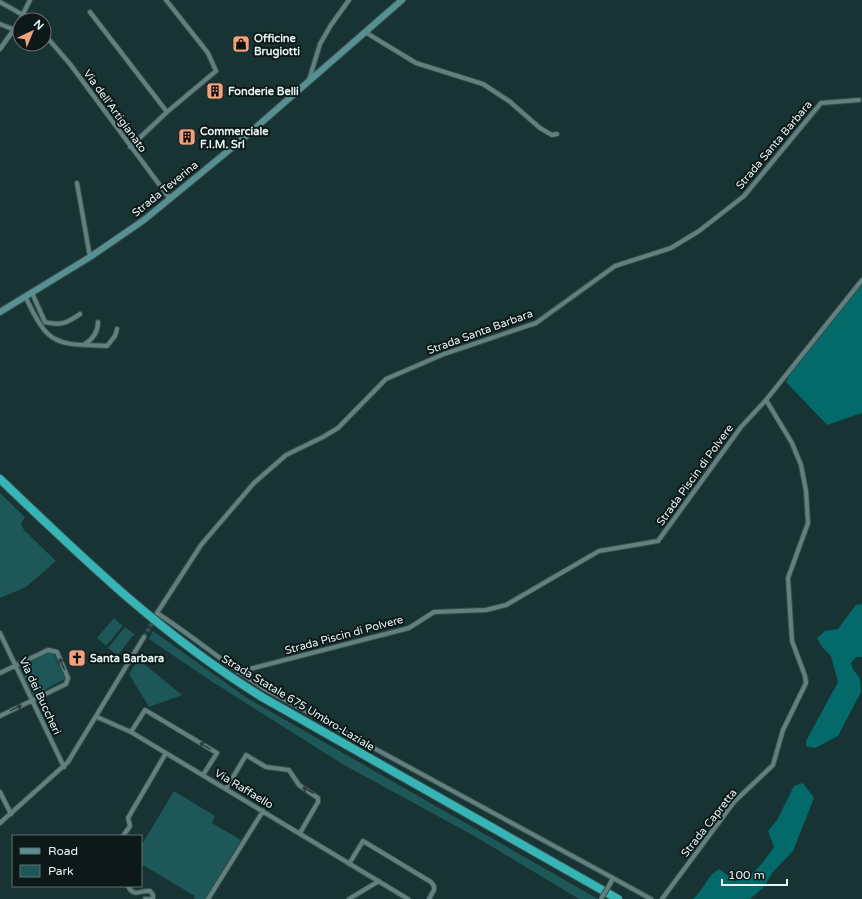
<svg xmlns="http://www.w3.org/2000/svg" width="862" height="899" viewBox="0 0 862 899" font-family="'Varela Round',sans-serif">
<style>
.green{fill:#1d5757}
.forest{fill:#036969}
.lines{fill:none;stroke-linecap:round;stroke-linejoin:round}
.street-tunnel{stroke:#375050;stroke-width:4;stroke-dasharray:4 2;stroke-linecap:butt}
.street-casing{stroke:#384f4f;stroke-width:6}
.secondary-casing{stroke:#384f4f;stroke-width:8}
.highway-casing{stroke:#384f4f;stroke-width:10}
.street{stroke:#638080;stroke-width:4}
.secondary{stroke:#569090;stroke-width:6}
.highway{stroke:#37b4b5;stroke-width:8}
.street-bridge-casing{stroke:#384f4f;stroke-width:6;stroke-linecap:butt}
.street-bridge{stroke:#638080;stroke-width:4}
.oneway{stroke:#2b3c3c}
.labels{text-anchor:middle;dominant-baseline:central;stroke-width:4;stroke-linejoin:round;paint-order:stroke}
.poi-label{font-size:11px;font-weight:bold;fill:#e5f5f5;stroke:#0d1818;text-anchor:start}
.street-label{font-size:11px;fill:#e5f5f5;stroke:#0d1818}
</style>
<rect width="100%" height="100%" fill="#183333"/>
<!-- green -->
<path class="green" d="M0,493l25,24 -4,7 3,6 32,31 -30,26 -26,11z
M114,618l9,8 -17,20 -9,-8z
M125,627l9,7 -16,21 -10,-7z
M153,631l94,67 351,201h-19l-103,-62 -132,-72 -133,-84 -62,-42z
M49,652l5,2 11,25 -32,17 -14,-29z
M138,659l44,36 -33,12 -20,-33z
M174,791l41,25 -3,7 29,17 -36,59h-11l1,-3 -54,-32v-18z"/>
<!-- forest -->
<path class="forest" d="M862,283v130l-35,12 -41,-43 4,-9z
M862,604v53h-6l-5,6 2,6 7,10 1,13 -23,44 -23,12 -9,-2v-5l32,-59 -7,-26 -9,-9 -5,-9 8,-7 13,-2 18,-24z
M803,783l11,15 -21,53 -20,21 -10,16 -13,11h-57c11,-9 14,-24 26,-30l16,12c18,-3 29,-20 39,-34l-6,-16 9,-11 17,-34z"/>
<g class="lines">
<!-- street-tunnel -->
<path class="street-tunnel" d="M144,637l11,-19"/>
<defs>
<path id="street" d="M0,2l23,13 6,5
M90,12l77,100
M20,20l10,-20
M0,24l15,6
M365,32l51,31 67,21 26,17 31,27 12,7 5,-1
M44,34l26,30 100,135
M0,49l20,-28
M309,80l11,-36 11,-19 18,-25
M130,147l37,-35 49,-41 -8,-18 -42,-53
M77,183l13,74
M32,293l13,29c16,4 22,1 35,-8
M25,296c6,12 13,29 23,38 15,14 40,10 59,12l8,-10 2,-7
M85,344c8,-5 13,-12 13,-22
M0,633l64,134
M238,672l171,-44 25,-16 52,-2 20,-5 93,-54 59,-10 83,-114 25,-27 96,-120
M0,673l48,-23 9,2 11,26 -2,6 -66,32
M97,717l34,15 277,167
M131,732l14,-22 72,43 -14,22
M226,789l20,-34 20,12 23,3 10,15 19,13v4l-18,31
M0,792l11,22
M0,823l68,-61 76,-125
M123,836l7,-10 -2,-8 38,-65
M349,864l14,-23 68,41 3,4v4l-5,9
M613,878l-348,-189c-37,-23 -71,-52 -108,-76l44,-68 53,-62 32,-28 37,-18 15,-9 48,-49 58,-25 92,-31 79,-57 56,-18 28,-17 45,-35 77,-93 38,-3
M610,884l3,-6 38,21
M128,886c6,12 12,4 22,5l3,4v4
M145,899h6
M208,899l55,-88
M349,899l30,-18
M662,899l72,-97 39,-37 10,-35 23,-47 -1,-7 -13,-35 -4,-63 20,-55 -2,-32 -5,-26 -9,-22 -26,-43"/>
<path id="secondary" d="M0,312l90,-55 54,-37 95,-78 163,-142"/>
<path id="highway" d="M0,479c85,81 161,156 262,218l356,202"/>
</defs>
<!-- street casing -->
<use href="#street" class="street-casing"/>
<!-- secondary casing -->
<use href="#secondary" class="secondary-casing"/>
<!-- highway casing -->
<use href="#highway" class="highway-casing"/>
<!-- street -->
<use href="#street" class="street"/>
<!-- secondary -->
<use href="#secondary" class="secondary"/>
<!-- highway -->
<use href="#highway" class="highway"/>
<defs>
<path id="street-bridge" d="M601,899l9,-15"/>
</defs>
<!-- street-bridge casing -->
<use href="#street-bridge" class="street-bridge-casing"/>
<!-- street-bridge -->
<use href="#street-bridge" class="street-bridge"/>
</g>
<!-- one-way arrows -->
<defs><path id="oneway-shaft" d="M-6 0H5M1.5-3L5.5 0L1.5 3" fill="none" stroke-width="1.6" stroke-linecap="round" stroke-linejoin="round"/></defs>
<g class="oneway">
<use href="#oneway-shaft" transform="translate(62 664) rotate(-114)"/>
<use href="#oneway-shaft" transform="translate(16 708) rotate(-26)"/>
<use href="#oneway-shaft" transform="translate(205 746) rotate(-149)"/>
<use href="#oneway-shaft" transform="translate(308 790) rotate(-150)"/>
</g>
<!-- icons -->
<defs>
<symbol id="shop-square" viewBox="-11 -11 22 22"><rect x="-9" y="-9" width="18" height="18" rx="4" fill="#f1a17c" stroke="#0d1818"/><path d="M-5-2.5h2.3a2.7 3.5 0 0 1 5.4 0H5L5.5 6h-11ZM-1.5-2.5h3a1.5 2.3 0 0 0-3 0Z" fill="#111"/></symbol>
<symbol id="building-square" viewBox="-11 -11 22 22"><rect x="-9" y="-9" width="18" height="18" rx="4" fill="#f1a17c" stroke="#0d1818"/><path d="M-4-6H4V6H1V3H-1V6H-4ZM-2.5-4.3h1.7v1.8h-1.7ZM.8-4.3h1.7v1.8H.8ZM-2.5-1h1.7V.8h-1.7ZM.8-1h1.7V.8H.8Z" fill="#111"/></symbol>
<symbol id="church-square" viewBox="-11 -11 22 22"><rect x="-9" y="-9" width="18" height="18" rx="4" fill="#f1a17c" stroke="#0d1818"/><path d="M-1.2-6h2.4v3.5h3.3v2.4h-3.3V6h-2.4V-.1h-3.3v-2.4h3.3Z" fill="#111"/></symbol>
</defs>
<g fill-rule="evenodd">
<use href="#shop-square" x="231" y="34" width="20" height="20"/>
<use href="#building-square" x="205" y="81" width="20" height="20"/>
<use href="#building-square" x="177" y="127" width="20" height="20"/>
<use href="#church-square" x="67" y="648" width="20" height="20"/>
</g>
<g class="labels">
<!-- poi labels -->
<g class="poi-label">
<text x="254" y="38">Officine<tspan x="254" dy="13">Brugiotti</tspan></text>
<text x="228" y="91">Fonderie Belli</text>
<text x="200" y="131">Commerciale<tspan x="200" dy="13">F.I.M. Srl</tspan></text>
<text x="90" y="658">Santa Barbara</text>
</g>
<!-- street labels -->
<g class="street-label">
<text transform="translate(115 111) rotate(54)">Via dell'Artigianato</text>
<text transform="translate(774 145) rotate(-50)">Strada Santa Barbara</text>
<text transform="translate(165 189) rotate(-39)">Strada Teverina</text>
<text transform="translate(480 332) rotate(-20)">Strada Santa Barbara</text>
<text transform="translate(695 475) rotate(-54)">Strada Piscin di Polvere</text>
<text transform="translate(344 635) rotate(-15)">Strada Piscin di Polvere</text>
<text transform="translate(40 696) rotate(65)">Via dei Buccheri</text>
<text transform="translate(298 703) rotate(31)">Strada Statale 675 Umbro-Laziale</text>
<text transform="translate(244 789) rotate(31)">Via Raffaello</text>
<text transform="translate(709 823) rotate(-52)">Strada Capretta</text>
</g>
</g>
<!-- legend -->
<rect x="12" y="835" width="130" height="52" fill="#0d1818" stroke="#637070"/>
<rect x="20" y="848" width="20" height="6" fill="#569090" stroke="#637070"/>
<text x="48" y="855" font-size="12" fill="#e5f5f5">Road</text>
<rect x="20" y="865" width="20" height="12" fill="#1d5757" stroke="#637070"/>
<text x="48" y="875" font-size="12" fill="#e5f5f5">Park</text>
<!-- north arrow -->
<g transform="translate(32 32) rotate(44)"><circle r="19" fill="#0d1818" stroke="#637070"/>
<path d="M0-3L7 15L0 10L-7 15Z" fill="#f1a17c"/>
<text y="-6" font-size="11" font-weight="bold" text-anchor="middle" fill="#e5f5f5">N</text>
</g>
<!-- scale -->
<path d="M722 879v6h65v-6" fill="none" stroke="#e5f5f5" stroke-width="2"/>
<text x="728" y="879" font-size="12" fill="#e5f5f5" stroke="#0d1818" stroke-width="3" paint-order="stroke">100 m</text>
</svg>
